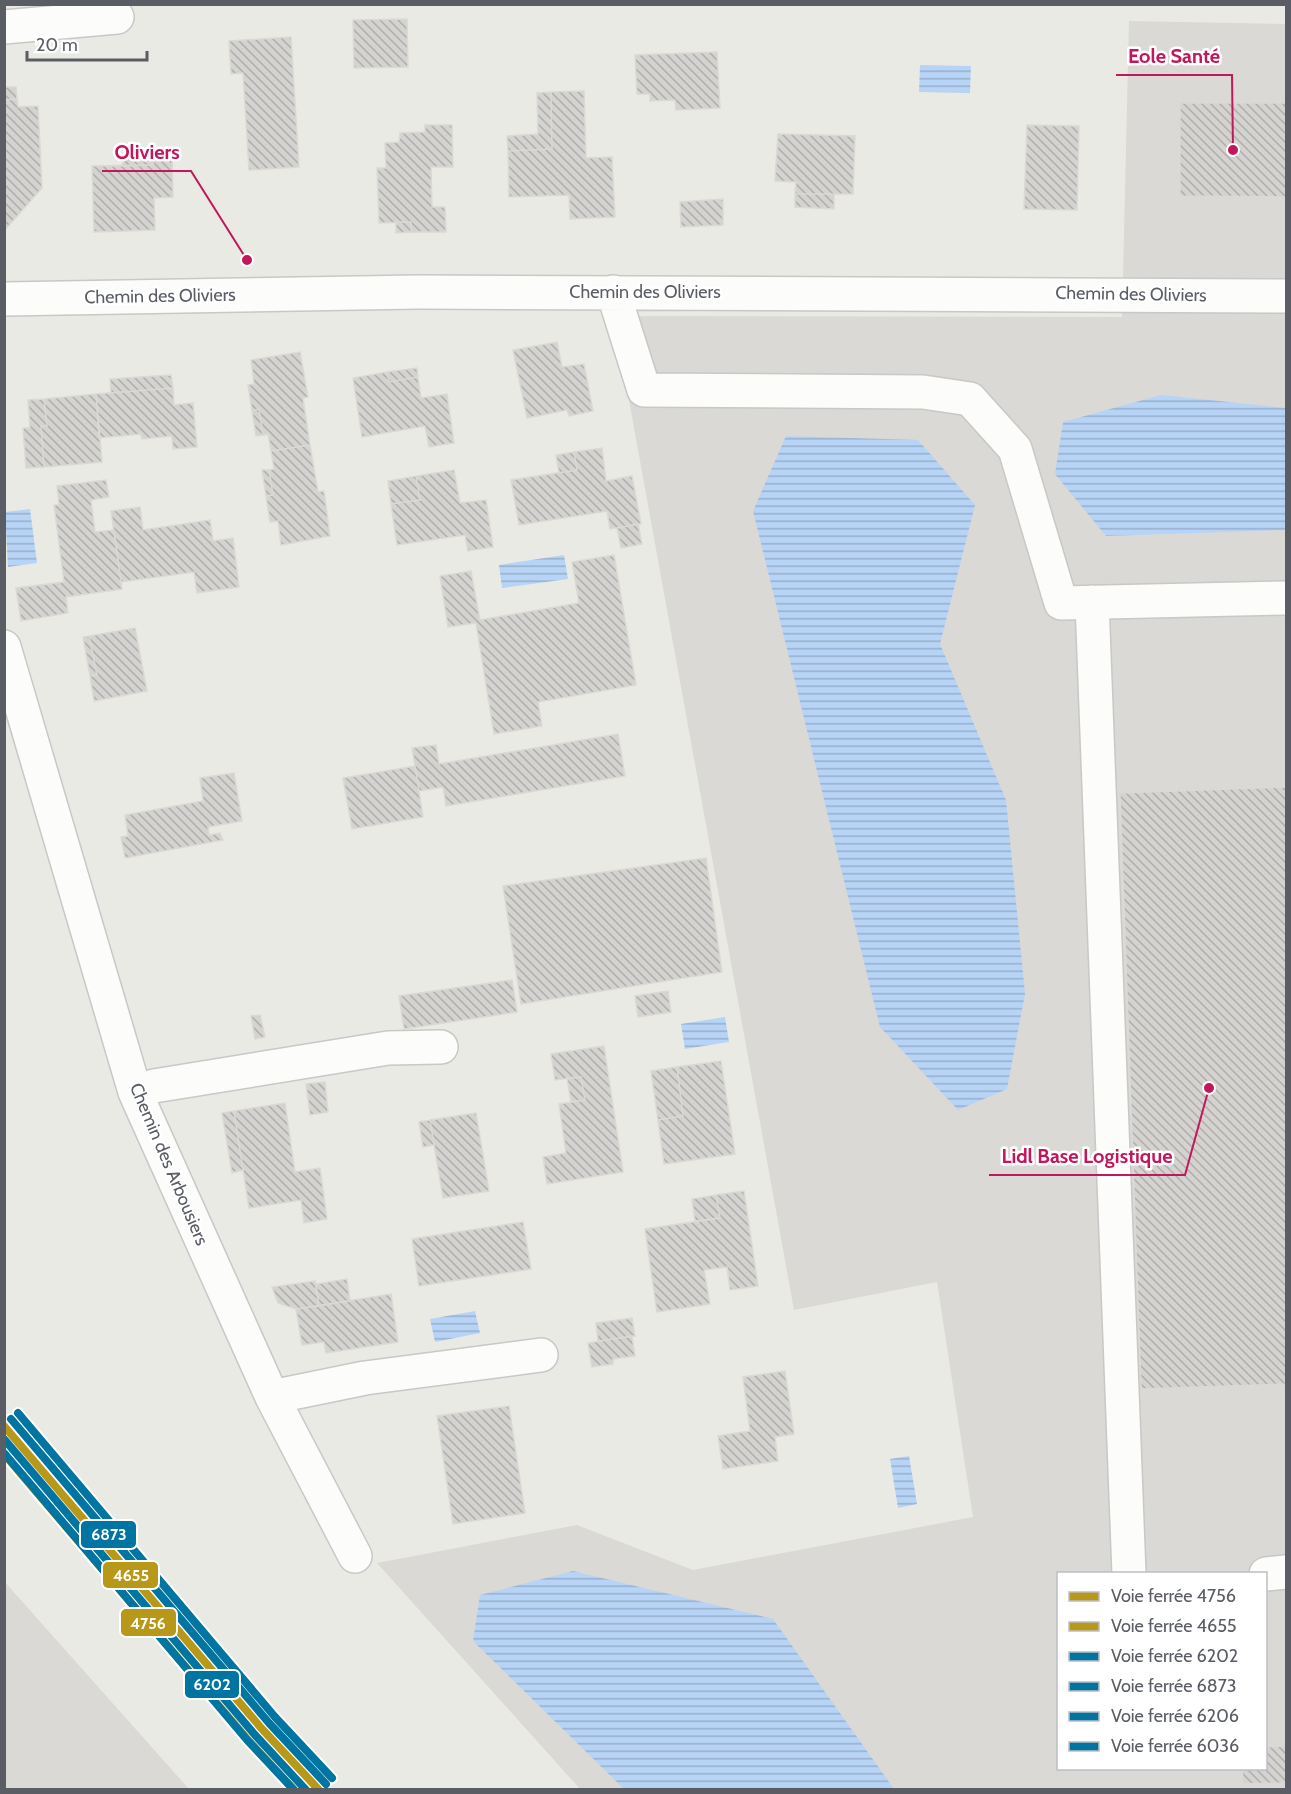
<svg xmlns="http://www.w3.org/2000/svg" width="1291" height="1794" viewBox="0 0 1291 1794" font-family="Cabin,sans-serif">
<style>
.industrial{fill:#dad9d5;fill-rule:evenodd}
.water{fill:url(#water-rules)}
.building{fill:url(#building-back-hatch);stroke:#dad9d4;stroke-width:1.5}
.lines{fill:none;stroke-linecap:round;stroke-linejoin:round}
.minor-casing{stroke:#c7c8c7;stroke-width:36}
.minor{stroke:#fcfcfb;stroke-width:33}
.rail-1-casing{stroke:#fff;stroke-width:12}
.rail-2-casing{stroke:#fff;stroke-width:12}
.rail-3-casing{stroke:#fff;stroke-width:12}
.rail-4-casing{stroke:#fff;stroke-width:12}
.rail-5-casing{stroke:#fff;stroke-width:12}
.rail-6-casing{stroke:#fff;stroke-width:12}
.rail-1{stroke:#b89819;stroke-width:8}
.rail-2{stroke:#b89819;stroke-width:8}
.rail-3{stroke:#0075a1;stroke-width:8}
.rail-4{stroke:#0075a1;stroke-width:8}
.rail-5{stroke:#0075a1;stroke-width:8}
.rail-6{stroke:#0075a1;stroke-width:8}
.labels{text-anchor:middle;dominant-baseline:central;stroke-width:5;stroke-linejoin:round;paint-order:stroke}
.street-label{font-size:18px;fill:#5a5d63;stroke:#fff}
.leader{fill:none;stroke:#c2185b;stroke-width:2}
.callout-dot{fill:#c2185b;stroke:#fff;stroke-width:2}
.callout-label{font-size:20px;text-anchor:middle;font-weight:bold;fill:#c2185b;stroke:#fff;stroke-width:5;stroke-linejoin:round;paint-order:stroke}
.line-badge{stroke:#fff;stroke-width:2}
.badge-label{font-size:16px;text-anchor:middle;font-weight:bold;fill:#fff}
</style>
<defs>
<pattern id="water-rules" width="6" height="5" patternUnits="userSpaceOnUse" patternTransform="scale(1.5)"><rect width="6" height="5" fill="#b7d4f6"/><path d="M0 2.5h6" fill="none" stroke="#98afcb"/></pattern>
<pattern id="building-back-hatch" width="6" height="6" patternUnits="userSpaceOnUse" patternTransform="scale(1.5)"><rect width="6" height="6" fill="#d4d3d0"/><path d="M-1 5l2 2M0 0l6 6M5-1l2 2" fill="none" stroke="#afaeac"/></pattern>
</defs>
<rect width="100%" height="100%" fill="#eaeae5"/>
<!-- industrial -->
<path class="industrial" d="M1129,21l157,3v1765h-706l-203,-226 200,-38 116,45 280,-53 -36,-235 -143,28 -181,-998 7,4 502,1zM1058,1574h208v194h-208z
M4,1581l7,8 178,200h-184z"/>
<!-- water -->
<path class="water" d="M920,65l51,1 -1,27 -51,-1z
M1161,395l125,13v122l-180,6 -51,-62 8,-52z
M786,436l132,4 57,65 -35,139 66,156 19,194 -18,95 -49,21 -78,-83 -127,-516z
M30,509l7,54 -29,4 -3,-55z
M564,555l4,24 -66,9 -3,-23z
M725,1017l4,25 -44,7 -4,-25z
M475,1311l5,22 -45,9 -5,-23z
M909,1456l8,48 -19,4 -8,-49z
M573,1571l200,48 121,170h-270l-151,-148 7,-46z"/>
<!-- building -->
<path class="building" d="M407,19l1,48 -54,1 -1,-48z
M291,37l8,130 -50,3 -6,-97 -12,1 -2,-33z
M717,52l3,56 -44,2 -1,-10 -25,1v-7h-13l-2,-39z
M4,87h12l1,12 -13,1z
M584,91l2,67 26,-1 3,60 -45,2 -1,-24 -60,2 -1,-46 44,-2 -1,-57z
M551,92l1,57 -44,2 -1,-15 31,-2 -1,-41z
M17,99l1,8 20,-1 4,82 -38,43v-131z
M1180,103h106v94l-106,-1z
M425,125h27l1,42h-22l1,40h13l1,25h-35v-10l-32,1 -2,-55h9l-1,-25 14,-1 1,-9 25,-1z
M1027,125l52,1 -2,84 -53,-1z
M778,134l77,2 -2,58h-58l1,-12 -21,-1z
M172,156l1,41 -19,1 1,32 -61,2 -2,-66 61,-1v-8z
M122,157h31v8l-30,1z
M795,194h39v15l-39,-2z
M723,199v26l-42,2 -1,-25z
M396,222h15v10l-15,1z
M557,342l5,25 22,-3 9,47 -24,5 -2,-6 -40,8 -14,-68z
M300,352l8,45 -5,1 7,47 -39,6 -3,-17 -5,1 -4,-26 -7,2 -4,-26 6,-1 -3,-24z
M417,368l1,9 -29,5 -2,-10z
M387,372l2,10 29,-5 3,21 26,-4 7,49 -25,4 -4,-21 -63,11 -9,-59z
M171,375l2,13 -62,5 -1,-14z
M173,388l1,17 19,-2 4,44 -24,2 -1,-13 -30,3 -1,-5 -42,4 -3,-44z
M96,394l6,68 -58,5 -3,-41h6l-3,-27z
M44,399l3,27h-6l3,41 -18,1 -3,-40h7l-2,-28z
M259,409l4,26 -7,1 -4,-25z
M310,445l8,47 6,-1 6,45 -49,9 -3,-24 -8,1 -4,-26 7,-1 -4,-25 5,-1 -3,-18z
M602,448l4,33 26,-5 9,48 -31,5 -3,-18 -88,14 -8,-45 66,-10 -3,-18z
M574,452l3,18 -18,3 -3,-18z
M262,470h7l4,25 -7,1z
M454,470l6,33 26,-3 7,47 -25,4 -3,-16 -68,10 -6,-41 29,-4 -4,-24z
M416,476l4,24 -29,4 -3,-23z
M106,480l3,17 -18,3 4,32 19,-2 8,59 -56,8 2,16 -47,8 -5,-33 48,-6 -10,-77h5l-2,-19z
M140,507l3,23 67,-10 3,21 20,-3 6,49 -42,6 -3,-21 -73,10 -10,-71z
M638,524l4,20 -21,4 -4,-20z
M614,555l22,130 -98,17 4,24 -48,8 -18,-111 -28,4 -8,-51 31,-5 9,49 99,-17 -7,-41z
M135,628l12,63 -53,10 -4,-25 7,-1 -8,-39z
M89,636l8,39 -7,1 -7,-39z
M618,734l7,42 -179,30 -3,-19 -24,4 -7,-43 24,-3 3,19z
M415,766l8,51 -71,12 -9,-51z
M234,773l8,48 -34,6 1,8 11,-2 3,7 -98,18 -4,-21 7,-1 -3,-21 78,-14 -3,-23z
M1286,787v597l-145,5 -21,-596z
M706,858l16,114 -201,32 -18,-118z
M512,980l5,32 -113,17 -5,-33z
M668,991l3,21 -33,5 -3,-21z
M260,1015l5,22 -10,2 -4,-23z
M604,1046l19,126 -76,12 -4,-27 23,-4 -7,-49 26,-4 -4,-23 -26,3 -4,-26z
M721,1061l14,93 -71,10 -6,-44 25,-4 -6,-49z
M677,1067l6,49 -25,4 -7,-49z
M581,1077l4,23 -14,2 -4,-24z
M325,1082l3,30 -18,3 -4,-31z
M285,1103l10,69 25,-4 7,51 -23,4 -3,-23 -52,8 -15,-97z
M234,1111l9,59 -11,3 -10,-60z
M476,1113l13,78 -46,7 -13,-78z
M430,1120l4,25 -11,2 -4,-25z
M744,1191l14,95 -28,4 -3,-23 -23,3 6,34 -53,8 -12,-83 75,-11 -4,-23z
M716,1195l4,23 -25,3 -3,-22z
M523,1222l8,47 -112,17 -7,-47z
M347,1279l3,22 -31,5 -3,-22z
M315,1281l4,25 -23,3 -18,-6 -6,-16z
M391,1294l7,48 -72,11 -2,-11 -22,3 -6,-36z
M632,1318l3,18 -37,5 -2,-18z
M632,1336l3,20 -22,3v5l-21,3 -4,-24z
M785,1371l9,63 -19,3 3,24 -55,8 -5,-33 32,-5 -7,-54z
M509,1406l16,107 -72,11 -16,-108z
M1286,1746v37l-43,1 -1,-16h24v-21z"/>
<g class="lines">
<defs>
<path id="minor" d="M4,27l113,-10
M613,292l31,98 279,2 47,7 45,50 46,154 225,-5
M4,299l413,-7 869,4
M1092,602l37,972
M4,647l131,445 137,305 83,159
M135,1092l19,-6 234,-38 53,-1
M272,1397l93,-19 176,-23
M1266,1574l20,-2"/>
</defs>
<!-- minor casing -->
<use href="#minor" class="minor-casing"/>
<!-- minor -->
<use href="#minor" class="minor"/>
<defs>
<path id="rail-1" d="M4,1454l245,287 45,49"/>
<path id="rail-2" d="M4,1426l258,303 57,61"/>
<path id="rail-3" d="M4,1439l251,296 51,55"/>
<path id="rail-4" d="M11,1419l258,304 57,61"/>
<path id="rail-5" d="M4,1453l244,288 46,49"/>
<path id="rail-6" d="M18,1413l257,304 57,61"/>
</defs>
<!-- rail-1 casing -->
<use href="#rail-1" class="rail-1-casing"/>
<!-- rail-2 casing -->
<use href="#rail-2" class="rail-2-casing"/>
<!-- rail-3 casing -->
<use href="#rail-3" class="rail-3-casing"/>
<!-- rail-4 casing -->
<use href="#rail-4" class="rail-4-casing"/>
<!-- rail-5 casing -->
<use href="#rail-5" class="rail-5-casing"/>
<!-- rail-6 casing -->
<use href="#rail-6" class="rail-6-casing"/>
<!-- rail-1 -->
<use href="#rail-1" class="rail-1"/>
<!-- rail-2 -->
<use href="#rail-2" class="rail-2"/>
<!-- rail-3 -->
<use href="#rail-3" class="rail-3"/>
<!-- rail-4 -->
<use href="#rail-4" class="rail-4"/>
<!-- rail-5 -->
<use href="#rail-5" class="rail-5"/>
<!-- rail-6 -->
<use href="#rail-6" class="rail-6"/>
</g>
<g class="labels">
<!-- street labels -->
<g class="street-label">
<text x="645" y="292">Chemin des Oliviers</text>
<text transform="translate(1131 294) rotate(1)">Chemin des Oliviers</text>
<text transform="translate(160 296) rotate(-1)">Chemin des Oliviers</text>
<text transform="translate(169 1164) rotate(67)">Chemin des Arbousiers</text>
</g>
</g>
<!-- callouts -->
<path class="leader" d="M1233 150L1232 75H1116M247 260L191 171H102M1209 1088L1185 1175H989"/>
<g class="callout-dot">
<circle cx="1233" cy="150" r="6"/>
<circle cx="247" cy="260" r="6"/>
<circle cx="1209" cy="1088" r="6"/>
</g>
<g class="callout-label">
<text x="1174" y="63">Eole Santé</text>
<text x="147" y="159">Oliviers</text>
<text x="1087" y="1163">Lidl Base Logistique</text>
</g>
<g class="line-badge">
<rect x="80" y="1520" width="57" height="29" rx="6" fill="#0075a1"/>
<rect x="102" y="1561" width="57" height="28" rx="6" fill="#b89819"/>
<rect x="120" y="1608" width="57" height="29" rx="6" fill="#b89819"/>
<rect x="184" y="1670" width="56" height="29" rx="6" fill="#0075a1"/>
</g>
<g class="badge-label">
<text x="109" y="1540">6873</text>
<text x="131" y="1581">4655</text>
<text x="148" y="1629">4756</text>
<text x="212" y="1690">6202</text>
</g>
<!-- border -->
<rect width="1291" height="1794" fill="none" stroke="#5a5d63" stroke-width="12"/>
<!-- legend -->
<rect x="1057" y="1572" width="210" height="198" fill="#ffffff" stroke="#bdbec1" stroke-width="1.5"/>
<rect x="1069" y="1592" width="30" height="9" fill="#b89819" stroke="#bdbec1" stroke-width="1.5"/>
<text x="1111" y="1602" font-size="18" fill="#5a5d63">Voie ferrée 4756</text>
<rect x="1069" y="1622" width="30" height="9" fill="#b89819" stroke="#bdbec1" stroke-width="1.5"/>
<text x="1111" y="1632" font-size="18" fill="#5a5d63">Voie ferrée 4655</text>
<rect x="1069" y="1652" width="30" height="9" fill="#0075a1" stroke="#bdbec1" stroke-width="1.5"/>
<text x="1111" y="1662" font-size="18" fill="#5a5d63">Voie ferrée 6202</text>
<rect x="1069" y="1682" width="30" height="9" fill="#0075a1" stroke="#bdbec1" stroke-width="1.5"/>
<text x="1111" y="1692" font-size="18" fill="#5a5d63">Voie ferrée 6873</text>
<rect x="1069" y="1712" width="30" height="9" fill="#0075a1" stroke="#bdbec1" stroke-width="1.5"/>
<text x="1111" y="1722" font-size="18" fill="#5a5d63">Voie ferrée 6206</text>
<rect x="1069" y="1742" width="30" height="9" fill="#0075a1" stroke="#bdbec1" stroke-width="1.5"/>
<text x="1111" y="1752" font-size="18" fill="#5a5d63">Voie ferrée 6036</text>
<!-- scale -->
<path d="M27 51v9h120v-9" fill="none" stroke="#5a5d63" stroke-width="3"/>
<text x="36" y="51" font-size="18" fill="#5a5d63" stroke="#ffffff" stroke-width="4.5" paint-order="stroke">20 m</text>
</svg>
